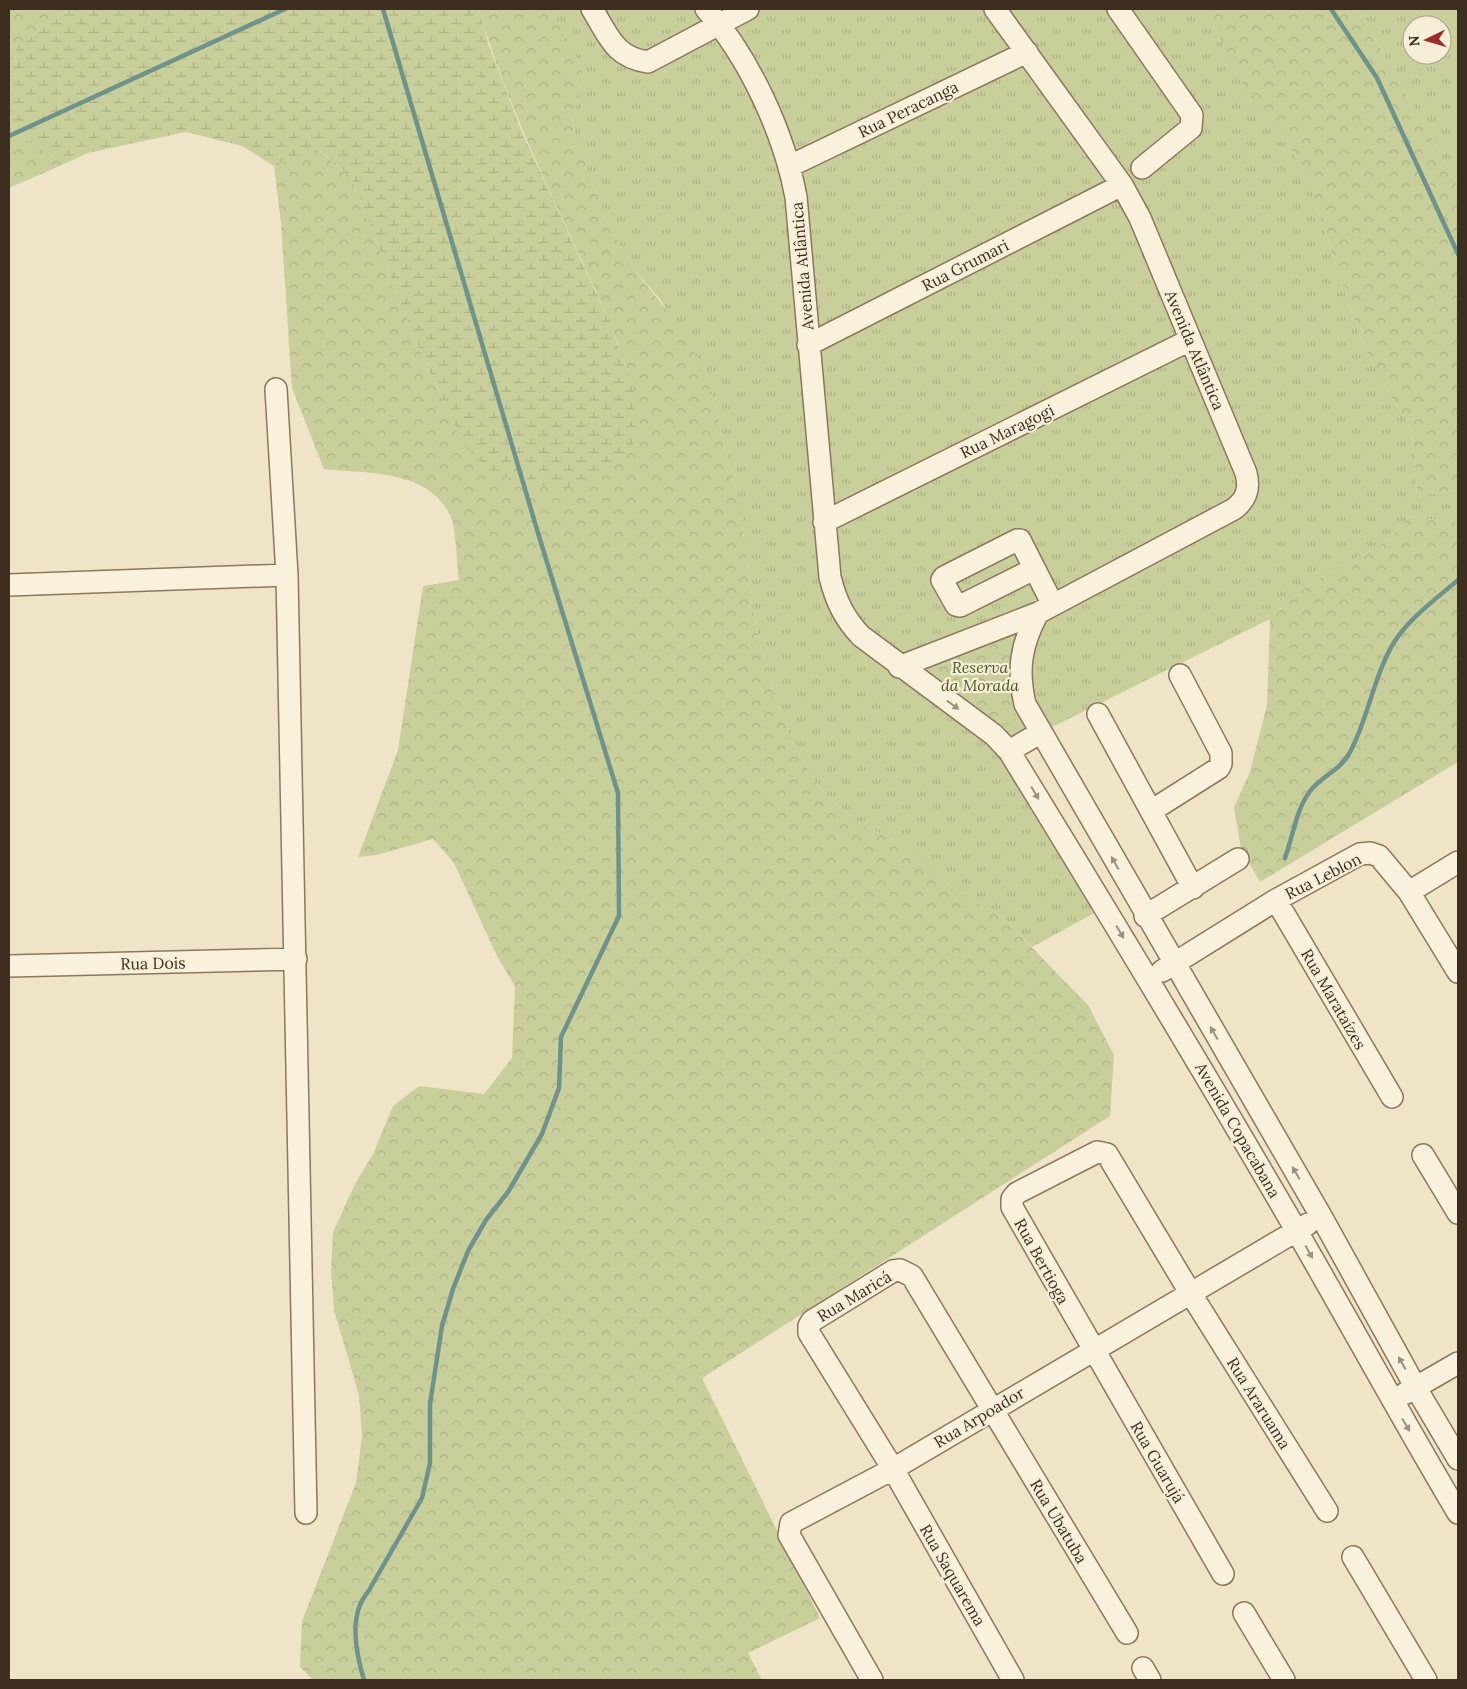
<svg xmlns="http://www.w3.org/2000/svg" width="1467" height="1689" viewBox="0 0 1467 1689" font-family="Lora,serif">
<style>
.grass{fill:url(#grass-tufts);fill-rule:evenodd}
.forest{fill:url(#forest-crowns)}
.wetland{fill:url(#wetland-marsh)}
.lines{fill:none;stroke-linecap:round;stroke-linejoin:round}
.stream{stroke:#6f938a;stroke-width:4.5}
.minor-casing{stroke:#8d765c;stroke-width:24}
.minor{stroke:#faf1dc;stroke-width:21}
.oneway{fill:#9c907e}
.labels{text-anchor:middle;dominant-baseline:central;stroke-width:4.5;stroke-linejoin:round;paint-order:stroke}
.street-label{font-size:16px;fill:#3d2e20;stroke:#f7eed8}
.park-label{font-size:16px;font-style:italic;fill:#4d5a26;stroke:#f7eed8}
</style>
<defs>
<pattern id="grass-tufts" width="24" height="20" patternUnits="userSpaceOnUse" patternTransform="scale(1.25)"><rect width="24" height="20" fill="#c9cf9b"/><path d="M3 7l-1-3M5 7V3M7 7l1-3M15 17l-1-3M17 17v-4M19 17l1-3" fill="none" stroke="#aeb285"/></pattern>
<pattern id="forest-crowns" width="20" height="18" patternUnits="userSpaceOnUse" patternTransform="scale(1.25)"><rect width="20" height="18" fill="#c9cf9b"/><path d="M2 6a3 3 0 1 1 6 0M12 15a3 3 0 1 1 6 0" fill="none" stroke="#aeb285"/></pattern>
<pattern id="wetland-marsh" width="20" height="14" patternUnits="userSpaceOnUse" patternTransform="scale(1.25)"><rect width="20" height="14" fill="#c9cf9b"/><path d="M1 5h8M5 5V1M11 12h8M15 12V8" fill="none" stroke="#aeb285"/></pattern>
</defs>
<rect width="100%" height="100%" fill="#f0e4c8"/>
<!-- grass -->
<path class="grass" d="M552,9h654l47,97 32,34 20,32 58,173 25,47 21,31 6,35 2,39 41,-8v33l-50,-5c-24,33 -48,37 -81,57 -21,12 -39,29 -57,45l-264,131 92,161 -66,36 -28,-28 -49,-30 -38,-29 -14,-15 -45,-23 -27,-22 -17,-19 -21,-38 -17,-43 -16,-55 -8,-40 -12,-100 -35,-135 -45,-71 -25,-28 -28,-48 -33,-91 -1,-13 11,-46z
M1358,9h100v176zM1412,25h30v30h-30z"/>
<!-- forest -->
<path class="forest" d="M9,9h61l-52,37 -9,12z
M479,9h73l32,64 -11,46 1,13 33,91 28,48 41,50 29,49 35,135 12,100 8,40 16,55 17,43 21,38 17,19 27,22 45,23 14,15 38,29 49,30 84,86 26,50 -4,61 -408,262 118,240 -72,35 14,27h-449l-13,-13 2,-46 54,-138 6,-47 -3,-41 -25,-85 -3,-39 2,-39 22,-48 18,-30 20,-48 26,-20 65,8 28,-36 3,-72 -18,-30 -43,-93 -21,-24 -56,16 -19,2 40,-107 25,-164 36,-6c-2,-14 -3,-54 -9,-65 -23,-46 -81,-41 -126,-46l-32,-81 -11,-165 -7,-57 41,-19 36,30 64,162 45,99 175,-45c-9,-24 -16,-49 -26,-72 -45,-104 -99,-203 -130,-312z
M1206,9h152l100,176v304l-41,8 -2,-39 -6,-35 -21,-31 -25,-47 -58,-173 -20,-32 -32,-34z
M9,124l15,14 40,26 -55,24z
M1408,517l50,5v240l-198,120 -19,-33 -7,-42 16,-35 17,-67 3,-86c18,-16 36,-33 57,-45 33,-20 57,-24 81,-57z
M1002,632l8,4 3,12 -4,27 7,43 -4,6 -11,1 -63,-42 -4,-10 2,-6z"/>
<!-- wetland -->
<path class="wetland" d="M70,9h409l10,37 33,86 88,191 25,70 1,48 -28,29 -44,19 -49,-8 -33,-15 -22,-28 -45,-99 -64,-162 -35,-30 -42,19 -32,-20 -56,-14 -98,21 -24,11 -40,-26 -15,-14v-66l9,-12z"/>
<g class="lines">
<!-- stream -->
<path class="stream" d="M1331,9l46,69 81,176
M9,136l276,-127
M1285,858c8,-22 11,-48 25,-67 12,-15 29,-20 39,-37 19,-34 24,-76 44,-110 15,-25 43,-45 65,-64
M364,1680c-8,-27 -16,-65 4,-88l54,-94 8,-35v-59l12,-78 11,-37 15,-38 18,-31 22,-28 34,-58 17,-46 2,-51 58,-121 -1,-123 -80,-260 -155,-524"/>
<defs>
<path id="minor" d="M592,9c17,27 22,48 56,53l100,-53
M706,9c43,48 78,124 90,188l34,380c6,24 14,41 31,59l133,99 15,16c97,158 193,317 286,477 55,95 107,191 163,285
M1118,9l74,106 -1,13 -49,40
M790,166l237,-114
M808,345l314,-160
M276,389l11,186 19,938
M824,522l366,-182
M1034,569l-74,37 -4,-1 -14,-25 2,-3 73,-37h3l33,65
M9,585l278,-10
M1038,613c-17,31 -21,57 -13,91l296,512 95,172 42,71
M899,667l139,-54 196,-104c13,-10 16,-21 12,-36l-106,-255 -18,-33 -127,-176
M1098,714l95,174
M1009,751l31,-18
M1151,811l68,-43 2,-4v-11l-41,-78
M1409,892l49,-30
M1276,900l116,197
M1145,916l93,-57
M9,966l287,-7
M1162,971l114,-71 84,-46 10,-1 9,3 30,36 49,80
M1423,1155l35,58
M1404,1394l54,-31
M1353,1557l73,123
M1223,1574l-211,-367v-8l5,-6 80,-41 10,2 84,140 136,217
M1244,1613l40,67
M1143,1668l7,12
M872,1680l-83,-145 2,-12 102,-54 415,-245
M1013,1680l-120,-211 -84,-136v-7l3,-5 81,-50 7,-1 12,6 215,357"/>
</defs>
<!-- minor casing -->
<use href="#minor" class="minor-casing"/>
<!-- minor -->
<use href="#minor" class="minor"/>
</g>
<!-- one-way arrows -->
<defs><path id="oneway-solid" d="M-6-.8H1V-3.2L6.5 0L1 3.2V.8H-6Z" transform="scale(1.25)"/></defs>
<g class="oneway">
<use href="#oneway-solid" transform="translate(953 705) rotate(36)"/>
<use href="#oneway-solid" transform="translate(1035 793) rotate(59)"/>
<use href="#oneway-solid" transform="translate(1115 863) rotate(-120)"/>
<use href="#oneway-solid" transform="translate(1120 932) rotate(59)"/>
<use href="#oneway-solid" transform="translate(1214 1033) rotate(-120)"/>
<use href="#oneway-solid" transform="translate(1296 1173) rotate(-120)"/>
<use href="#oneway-solid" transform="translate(1309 1252) rotate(61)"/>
<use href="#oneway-solid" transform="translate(1402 1363) rotate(-119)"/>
<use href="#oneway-solid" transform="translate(1406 1425) rotate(59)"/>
</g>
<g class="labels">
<!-- street labels -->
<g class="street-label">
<text transform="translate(908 109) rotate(-26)">Rua Peracanga</text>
<text transform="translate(965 265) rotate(-27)">Rua Grumari</text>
<text transform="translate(802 266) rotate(-95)">Avenida Atlântica</text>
<text transform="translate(1195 350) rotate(67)">Avenida Atlântica</text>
<text transform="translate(1007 431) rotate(-26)">Rua Maragogi</text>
<text transform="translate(1323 876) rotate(-27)">Rua Leblon</text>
<text transform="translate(153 963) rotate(-1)">Rua Dois</text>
<text transform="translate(1334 999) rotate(60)">Rua Marataízes</text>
<text transform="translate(1238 1130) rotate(60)">Avenida Copacabana</text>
<text transform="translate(1042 1261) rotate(61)">Rua Bertioga</text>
<text transform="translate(854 1296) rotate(-31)">Rua Maricá</text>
<text transform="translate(1259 1403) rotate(58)">Rua Araruama</text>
<text transform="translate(979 1417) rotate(-31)">Rua Arpoador</text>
<text transform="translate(1158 1462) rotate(60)">Rua Guarujá</text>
<text transform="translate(1059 1521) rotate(59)">Rua Ubatuba</text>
<text transform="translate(953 1575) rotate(60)">Rua Saquarema</text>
</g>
<!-- park labels -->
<g class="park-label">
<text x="980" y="667">Reserva<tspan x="980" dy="18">da Morada</tspan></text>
</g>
</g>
<!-- border -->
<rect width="1467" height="1689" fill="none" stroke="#3d2e20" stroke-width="20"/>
<!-- north arrow -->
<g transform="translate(1427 40) rotate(265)"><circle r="24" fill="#f7eed8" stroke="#ada18e"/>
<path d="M0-4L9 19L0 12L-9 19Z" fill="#9e2a2b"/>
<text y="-8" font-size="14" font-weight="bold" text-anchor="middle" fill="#3d2e20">N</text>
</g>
</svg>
